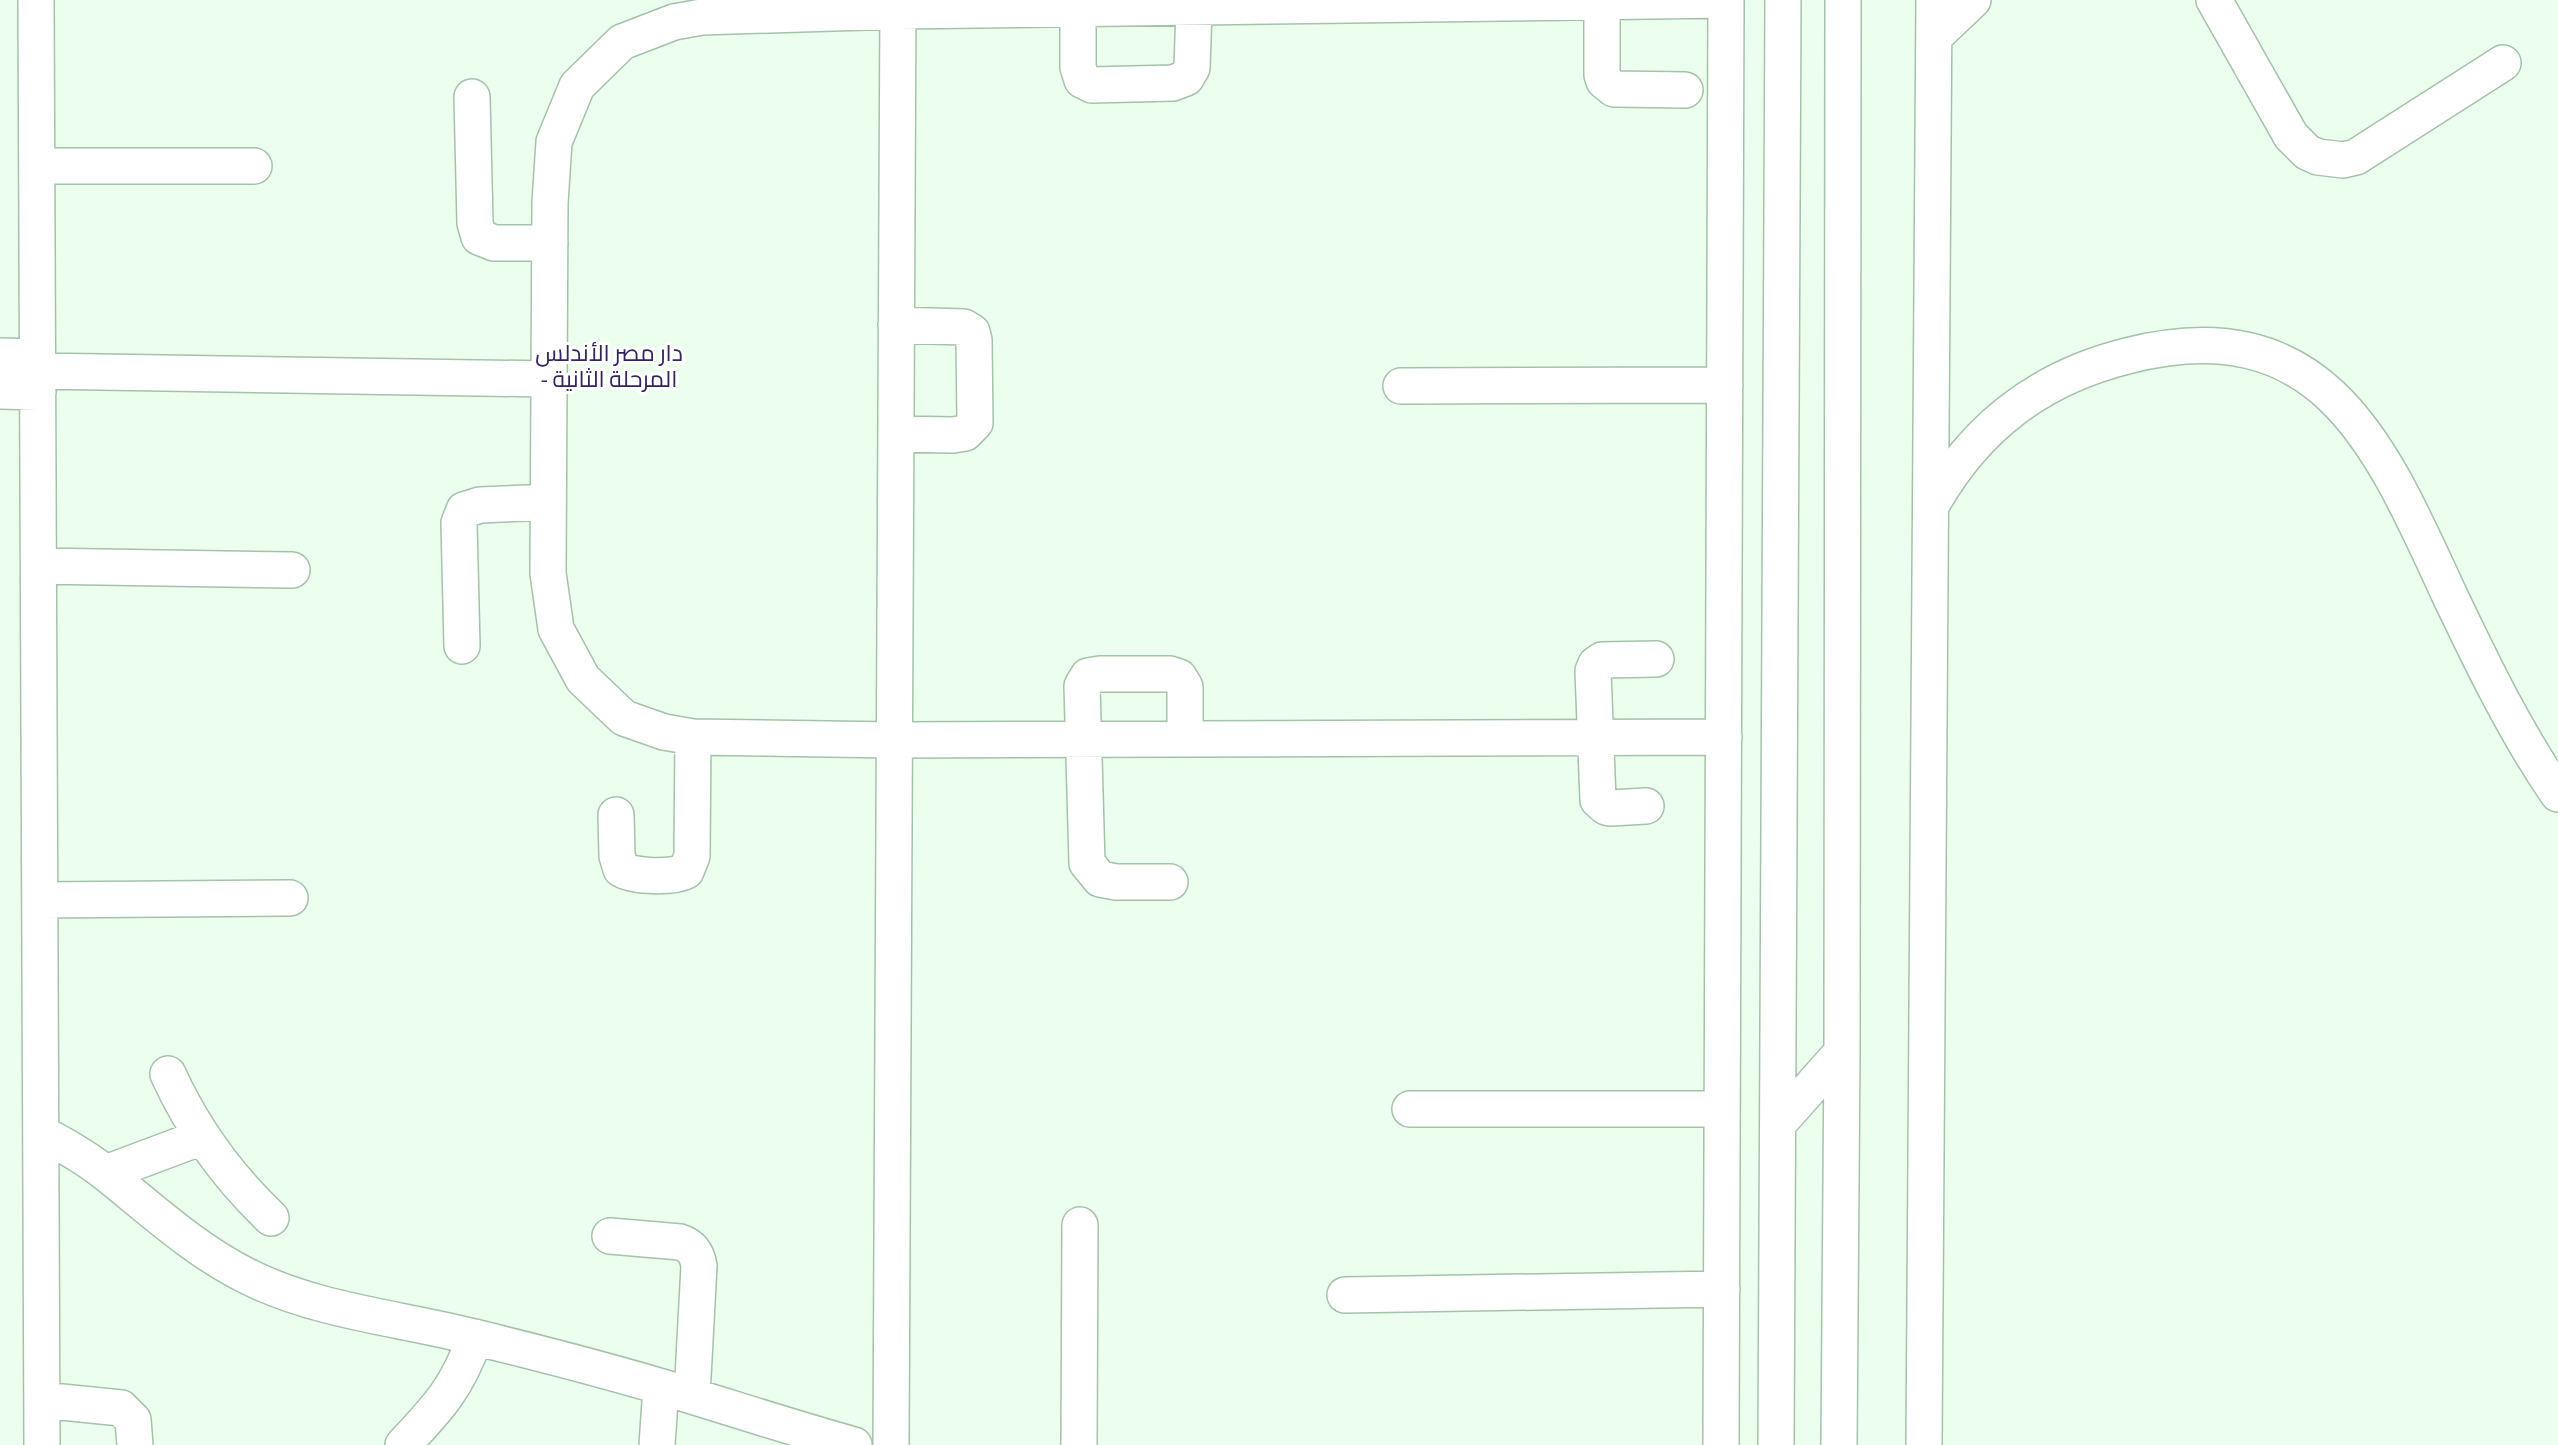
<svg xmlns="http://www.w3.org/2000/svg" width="2558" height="1445" viewBox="0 0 2558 1445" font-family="'Source Sans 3',Cairo,sans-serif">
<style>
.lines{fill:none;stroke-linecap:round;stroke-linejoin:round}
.minor-casing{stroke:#a4c2a8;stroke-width:38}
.minor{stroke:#fff;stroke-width:35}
.labels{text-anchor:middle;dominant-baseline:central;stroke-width:6;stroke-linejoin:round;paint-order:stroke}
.neighbourhood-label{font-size:23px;fill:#31245f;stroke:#fff}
</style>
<rect width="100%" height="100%" fill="#ecffee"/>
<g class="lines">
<defs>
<path id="minor" d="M36,0l6,1445
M1602,0v75l2,6 10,8 71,1
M2214,0l77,136 16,16 11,5 25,3 13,-3 147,-94
M1078,9v58l4,13 10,5 81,-2 13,-5 6,-10 2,-60
M1934,37l39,-37
M472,97l3,126 4,14 15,6h56
M37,166h217
M0,356l38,1
M38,371l511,8
M1401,386l324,-1
M0,391l38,1
M896,434l57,1 12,-2 10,-10 -1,-83 -2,-8 -8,-5 -68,-2
M1931,506c44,-79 108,-128 196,-150 196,-50 253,88 322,238 32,67 66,138 109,200
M39,566l253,4
M462,646l-3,-123 5,-13 16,-5 67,-3
M1724,737l-830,3 -201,-3 -29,-5 -40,-14 -41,-39 -27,-50 -8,-56 2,-370 4,-61 23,-56 45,-44 52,-20 28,-5 196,-6 828,-11
M1646,806l-35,2 -5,-1 -8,-7 -5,-129 3,-7 6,-4 54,-1
M616,815l1,41 4,13c12,8 52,9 65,2l6,-15 1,-119
M1170,882h-54l-16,-3 -13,-16 -5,-177 6,-10 12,-2h70l9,3 6,10v52
M40,900l250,-2
M168,1074c25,55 59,102 103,144
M1410,1109h312
M1778,1124l64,-72
M41,1133c23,12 46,25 67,42 45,36 88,76 141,102 71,35 152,41 229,61 61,15 123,31 184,49 64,19 127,40 192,58
M106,1173l96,-36
M610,1236l70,6c12,4 17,11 19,24l-7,130
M1345,1295l377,-6
M42,1400l79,8 12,12 2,25
M403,1445c35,-37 55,-58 72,-108
M657,1445l4,-58
M891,1445l7,-1445
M1079,1445l1,-220
M1721,1445l5,-1445
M1776,1445l7,-1445
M1839,1445l3,-393 1,-1052
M1924,1445l10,-1445"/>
</defs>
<!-- minor casing -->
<use href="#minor" class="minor-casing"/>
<!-- minor -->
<use href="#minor" class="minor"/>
</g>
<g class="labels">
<!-- neighbourhood labels -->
<g class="neighbourhood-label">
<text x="609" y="353">دار مصر الأندلس<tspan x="609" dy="26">- المرحلة الثانية</tspan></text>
</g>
</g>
</svg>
